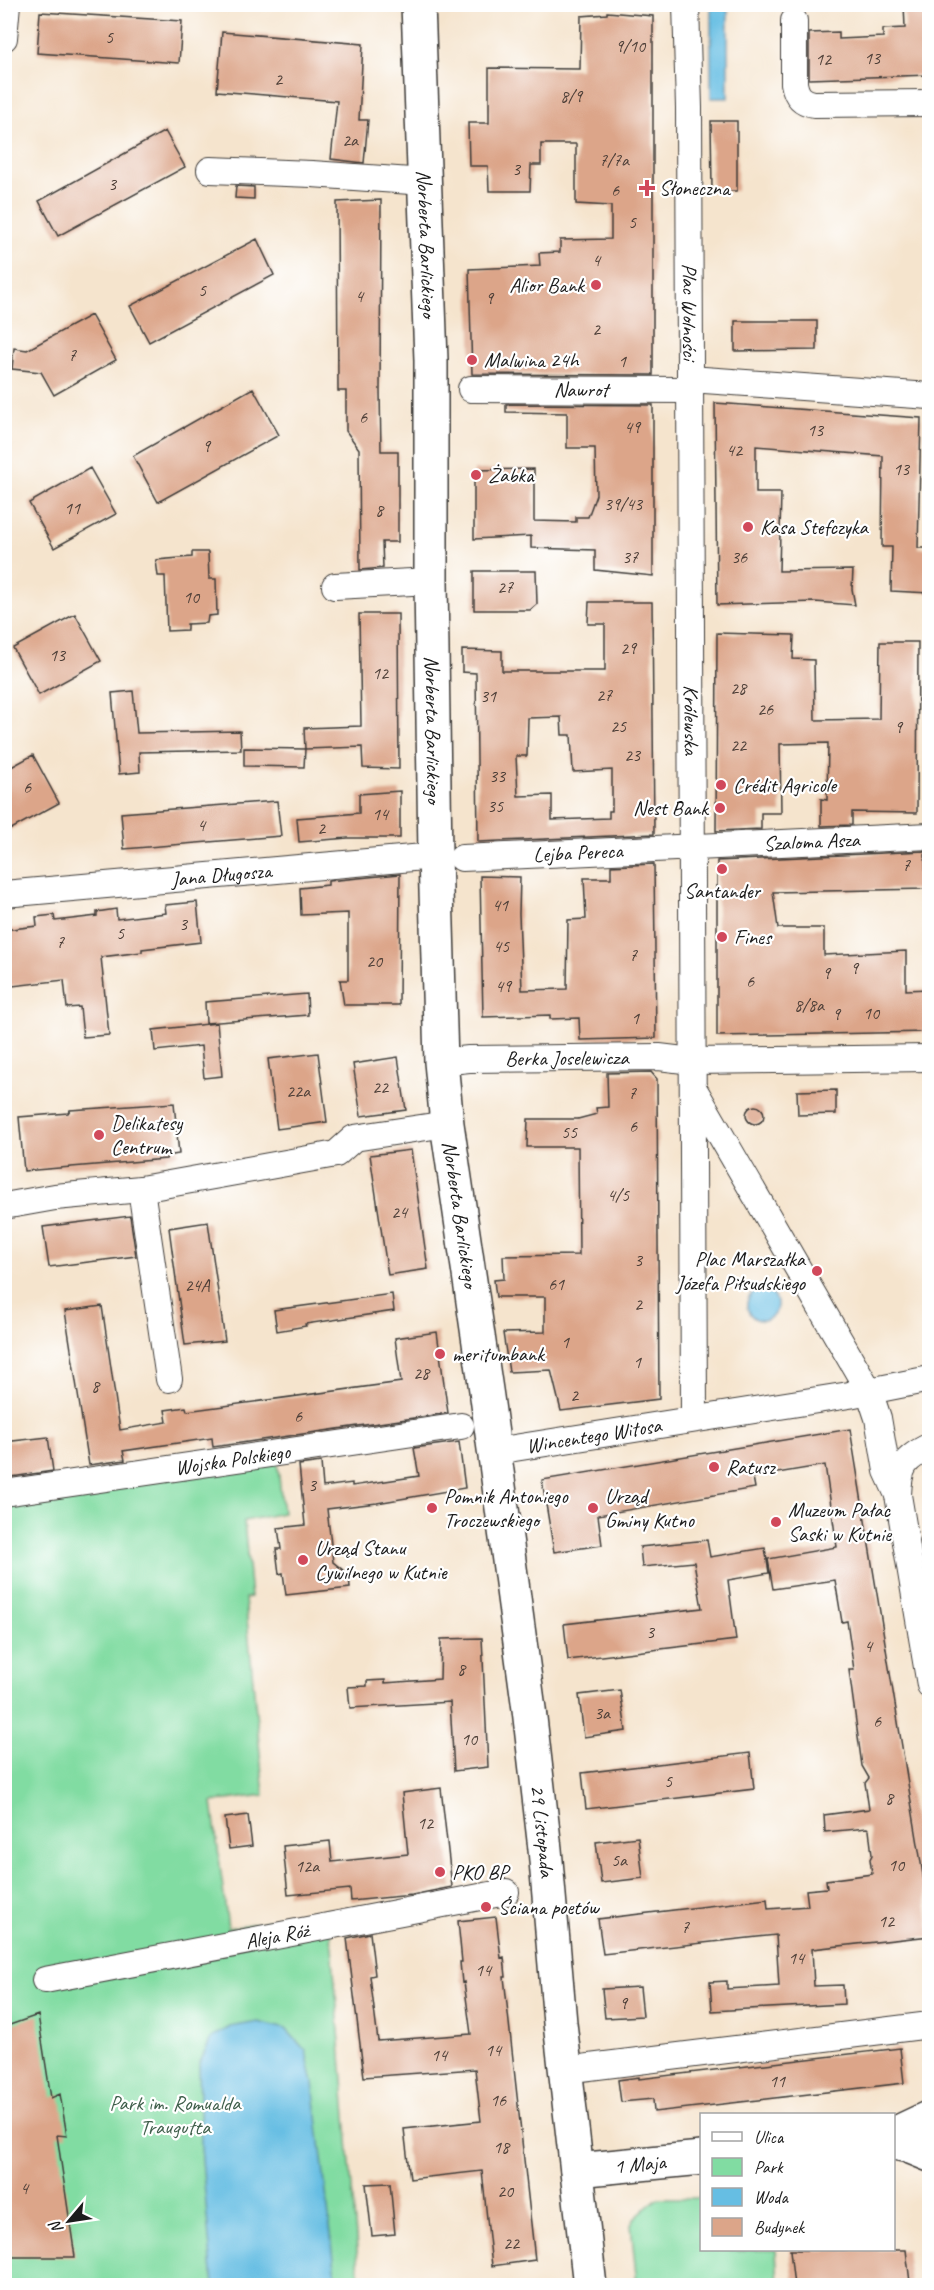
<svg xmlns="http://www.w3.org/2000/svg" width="934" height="2290" viewBox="0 0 934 2290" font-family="Caveat,sans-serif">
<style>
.green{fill:#81dca2;stroke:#4e7c5f;stroke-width:1.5}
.water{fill:#66bee3;stroke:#416d80;stroke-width:1.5}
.building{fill:#dca589;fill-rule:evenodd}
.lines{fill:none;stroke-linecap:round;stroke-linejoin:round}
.street-casing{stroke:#3d3a37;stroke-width:28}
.secondary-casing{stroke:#3d3a37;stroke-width:36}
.street{stroke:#fff;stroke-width:26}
.secondary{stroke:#fff;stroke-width:33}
.poi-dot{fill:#d1495b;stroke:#fff;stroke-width:2}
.labels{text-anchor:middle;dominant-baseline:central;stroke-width:4.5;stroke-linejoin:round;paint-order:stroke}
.number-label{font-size:18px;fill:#4c3e37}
.poi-label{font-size:21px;fill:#1c1c1c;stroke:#fff;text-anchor:start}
.street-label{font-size:21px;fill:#1c1c1c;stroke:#fff}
.park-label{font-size:21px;fill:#3f5f4b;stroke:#fff}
</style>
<rect width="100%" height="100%" fill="#fff"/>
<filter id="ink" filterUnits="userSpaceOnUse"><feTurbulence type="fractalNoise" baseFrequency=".0167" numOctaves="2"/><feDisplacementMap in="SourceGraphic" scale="12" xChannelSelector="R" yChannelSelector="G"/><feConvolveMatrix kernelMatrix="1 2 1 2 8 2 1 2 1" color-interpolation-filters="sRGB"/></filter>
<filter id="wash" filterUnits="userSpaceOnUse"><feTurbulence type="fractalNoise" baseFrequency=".008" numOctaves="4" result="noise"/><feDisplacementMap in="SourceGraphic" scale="24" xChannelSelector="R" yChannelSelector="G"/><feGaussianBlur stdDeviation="1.35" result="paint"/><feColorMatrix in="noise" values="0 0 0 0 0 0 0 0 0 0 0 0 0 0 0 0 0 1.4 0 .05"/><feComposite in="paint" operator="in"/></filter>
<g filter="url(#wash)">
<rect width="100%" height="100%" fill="#f5e4cd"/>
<!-- green -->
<path class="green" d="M277,1459l6,54 -39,8 7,76 -6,1 19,197 -52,7 16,126 101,-18 31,375h-355l-1,-787z
M658,2198h43l1,52h74l2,35h-141l-6,-60 5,-9z"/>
<!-- water -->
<path class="water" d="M711,5h17v93h-17z
M747 1305a15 15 0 1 1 30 0a15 15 0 1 1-30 0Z
M258,2022l28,7 20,22 7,32 24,202h-124l-12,-137 -2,-83 12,-27 19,-11z"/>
<g id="blocks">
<!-- building -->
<path class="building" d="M904,4h26v71l-121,4v-46l30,-1v7l44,-2v-8l22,-1z
M40,12l142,9 -3,42 -142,-10z
M607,12l46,4v359l-181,-1 -3,-105 71,-3 -1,-13 21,-1v-12l51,-1v-33l-35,-2v-60h-35v21h-10l-1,26h-41l-1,-25h-19l-1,-43h21v-55l91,1 1,-53 26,-2z
M222,32l141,12 -4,76h9l-4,43 -33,-4 6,-58 -120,-10z
M711,121h26v70h-25z
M165,131l20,36 -127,69 -19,-35z
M236,186l18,1v12l-19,-1z
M381,200l-1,191 1,60h17v91h-16l1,26 -23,2 -1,-121 -13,-18v-40h-8l-1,-189z
M257,239l17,36 -125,67 -19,-36z
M91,315l25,45 -62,35 -13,-23 -29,-3 2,-21 13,2z
M735,321h82v29l-82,1z
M253,388l26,47 -121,67 -25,-46z
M715,403l206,15 -3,130h12v45l-39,-2 1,-44h-10l1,-91 -127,-10v47h25l-2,78 74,-1 -1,19 3,16 -40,-3 -98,3z
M506,404l147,1v171l-58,-6v-20l-64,-2v-12l-57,3v-69l60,-1v52l42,1v-5h12l8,-22 -1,-47h-28v-35l-61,-1z
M90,468l26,46 -62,34 -25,-45z
M192,552h16l1,27h7l1,36 -9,1 -1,7 -20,1v6l-20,1 -2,-55h-7l-2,-16 36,-3z
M474,571h62l1,33 -7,6h-56z
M589,602h63l2,232 -176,8 -2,-169 -14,-1v-22l40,1v20h103v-47h-17zM561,717l1,18h9l2,37 39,-2v41h-3v7l-57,2v-25l-34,1 -2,-40h11l1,-38z
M75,614l26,47 -62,34 -26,-47z
M359,614h39l1,155 -36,-1 -1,-21 -57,2 -1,-21 57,-2z
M717,633l77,2 -1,24 21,1 1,60 64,-1 1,-77h38l-1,171 -65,-1v13l-31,1v-27l6,1 1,-57 -48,1 1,69h-20v16l-45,2z
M133,691l4,42 103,-2 1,19 -102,2 1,20 -21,2 -7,-81z
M244,748l61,1 -1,18 -60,-1z
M33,755l26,48 -55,30v-62z
M400,791v47h-52l-49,4 -2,-24 62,-5v-19z
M277,801l4,35 -157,13 -3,-36z
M925,851l1,38 -153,3 5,36h46v27l82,-4v39l22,-1v43l-211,4v-175z
M654,864l2,174 -76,2 -1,-22 -29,1v-4l-67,2 -3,-141 40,1 -1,37 3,76 45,-1 1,-69 18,-1 -2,-41h27v-12z
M400,874l-1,131h-55l-4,-25h8v-67l-47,2 -1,-27 28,-3v-4z
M197,902l4,40 -59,7v3l-41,5 8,78 -26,2 -3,-30 -13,1 -3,-28 -60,7v-57l33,-4 -1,-9 18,-2 1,6 42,-5v-4l19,-3 1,10 49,-6 -1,-8z
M307,994l1,21 -102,8 -1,-21z
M217,1023l5,53 -18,2 -3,-32 -46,5 -2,-21z
M318,1053l9,69 -50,7 -9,-70z
M398,1057l8,53 -45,6 -8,-52z
M651,1072l6,7 2,320 -98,12 -10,-41 -42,2 -6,-39 42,-1v-35h-49l-2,-17 10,-1 -1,-23 76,-1 -1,-108h-51l1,-28h50l19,-5 -1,-6 12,-1 -1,-34z
M836,1090v24l-38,1 -1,-24z
M174,1103l5,51 -12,2 -1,3 -142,12 -5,-54 49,-4 2,-3z
M746 1115a9 9 0 1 1 18 0a9 9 0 1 1-18 0Z
M411,1150l17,119 -40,6 -18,-120z
M130,1216l6,40 -87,11 -6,-40z
M208,1222l17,119 -40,4 -16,-117z
M392,1294l2,17 -89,13 1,2 -29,5 -3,-21z
M102,1306l18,124 47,-8 -2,-12 21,-3 1,4 214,-29 -6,-44 42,-6 11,81 -235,34 -1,-9 -89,13 2,9 -36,5 -24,-154z
M850,1429l74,452 6,55 -118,13 2,37 29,-1 1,19 -132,7 -2,-29 17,-1v8l52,-3 -3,-51 -173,19 -5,-35 169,-20 1,10 40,-3 -2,-16 21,-2 -1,-8 46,-6 -2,-15 2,-4 -3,-25 -2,-2 -42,4 -1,-17 45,-6 -4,-26 4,-5 -7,-12 -13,-96h5l-7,-49 -5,1 -7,-42 -62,9 -5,-30 69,-12 -12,-82 -72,12 2,11 -157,27 4,30 -48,7 -12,-72z
M48,1437l5,34 -49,7v-36z
M459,1442l6,46 -88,15 -50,6 6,53 16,13 1,13 -64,7 -3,-22 -4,1 -3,-25h5l-3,-21 27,-3 -6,-60 22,-3 2,25 29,-4v3l67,-10 -5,-28z
M707,1540l3,17 55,-9 4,25 -41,7 8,60 -168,20 -4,-36 138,-16 -8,-46 -52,5 -2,-20z
M482,1638l6,129 -34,4 -4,-69 -100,6 -2,-21 19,-1v-5l18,-1v3l55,-4 1,-40z
M620,1690l6,41 -42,6 -5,-42z
M750,1753l4,36 -168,20 -4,-36z
M441,1788l11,99 -40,8 -61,6 -1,-12 -62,6 -5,-49 47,-5 2,21 76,-8 -6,-61z
M248,1815l4,31 -23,3 -4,-31z
M638,1837l5,41 -42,5 -5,-41z
M496,1917l5,41 3,-1 2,20h-2l31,283 -43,6 -10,-95 -72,8 -6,-50 77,-8 -6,-52 -111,8 -17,-139 23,-5 5,42 -5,1 8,65 93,-7 -7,-52 -2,1 -2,-21h2l-4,-41z
M640,1987l3,29 -38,2 -3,-29z
M38,2015l13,83 9,-4 7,42 -10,-1 18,122h-71v-230z
M900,2048l4,35 -250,29 -1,-13 -32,3 -3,-22 21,-3v2z
M390,2183l5,51 -23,2 -6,-52z
M790,2250h116l4,32 -41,4h-75z"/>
</g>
</g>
<g filter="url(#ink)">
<use href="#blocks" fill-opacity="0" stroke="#3d3a37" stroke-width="1.5"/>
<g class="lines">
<defs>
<g id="street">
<path id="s1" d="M686,4l3,104 5,1311"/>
<path d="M794,21v62c2,12 7,19 20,21l116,-1"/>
<path d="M4,38l3,-34"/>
<path d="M210,170l102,4 113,8"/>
<path d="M690,379l240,17"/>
<path id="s2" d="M471,389l219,1"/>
<path d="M335,586l96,-5"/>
<path id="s3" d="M462,858l468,-22"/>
<path id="s4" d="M4,894l431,-38"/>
<path id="s5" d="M441,1062l28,-3 190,-2 33,4 238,-3"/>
<path d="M695,1091l174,300 9,27 9,53 11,24"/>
<path d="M141,1189l28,190"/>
<path d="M4,1206l51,-9 86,-8 195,-35 18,-16 93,-14"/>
<path d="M930,1446c-26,13 -31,20 -32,49l32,190"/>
<path id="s6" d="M495,1451l354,-56 81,-16"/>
<path id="s7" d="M4,1493l457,-67"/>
<path id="s8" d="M45,1980l461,-88"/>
<path d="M565,2070l365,-45"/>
</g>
<g id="secondary">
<path id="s9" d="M418,4l13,356v221l4,275 6,206 6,62 40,273 42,312 16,140 15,174 30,263"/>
<path d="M894,2134l36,-17"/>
<path d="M894,2143l14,3 22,9"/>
<path id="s10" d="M577,2170l125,-12"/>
</g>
</defs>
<!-- street casing -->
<use href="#street" class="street-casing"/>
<!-- secondary casing -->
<use href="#secondary" class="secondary-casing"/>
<!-- street -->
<use href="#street" class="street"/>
<!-- secondary -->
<use href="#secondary" class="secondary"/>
</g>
</g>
<!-- markers -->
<g class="poi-dot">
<path d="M644 179h6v6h6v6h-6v6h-6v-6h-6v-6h6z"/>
<circle cx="596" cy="285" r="6"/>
<circle cx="472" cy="360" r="6"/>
<circle cx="476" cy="475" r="6"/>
<circle cx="748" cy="527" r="6"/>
<circle cx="721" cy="785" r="6"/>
<circle cx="720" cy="808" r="6"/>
<circle cx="722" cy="869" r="6"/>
<circle cx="722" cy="937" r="6"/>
<circle cx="99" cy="1135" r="6"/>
<circle cx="817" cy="1271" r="6"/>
<circle cx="440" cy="1354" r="6"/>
<circle cx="714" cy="1467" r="6"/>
<circle cx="432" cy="1508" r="6"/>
<circle cx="593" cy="1508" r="6"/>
<circle cx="776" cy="1522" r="6"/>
<circle cx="303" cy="1560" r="6"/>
<circle cx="440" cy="1872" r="6"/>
<circle cx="486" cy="1907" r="6"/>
</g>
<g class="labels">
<!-- number labels -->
<g class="number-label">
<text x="109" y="37">5</text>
<text x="630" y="46">9/10</text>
<text x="872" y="58">13</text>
<text x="823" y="59">12</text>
<text x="278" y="79">2</text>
<text x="571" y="96">8/9</text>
<text x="350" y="140">2a</text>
<text x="614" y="160">7/7a</text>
<text x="516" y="169">3</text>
<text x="112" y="184">3</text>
<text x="615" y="190">6</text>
<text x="632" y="222">5</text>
<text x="596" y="260">4</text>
<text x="202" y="290">5</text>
<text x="359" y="296">4</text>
<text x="489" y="298">9</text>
<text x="596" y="329">2</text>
<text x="72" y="355">7</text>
<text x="622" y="361">1</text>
<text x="363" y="417">6</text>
<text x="632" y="427">49</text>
<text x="815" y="430">13</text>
<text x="206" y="446">9</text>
<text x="734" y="450">42</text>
<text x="901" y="469">13</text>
<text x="623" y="504">39/43</text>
<text x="72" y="508">11</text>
<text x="379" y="510">8</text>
<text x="630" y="557">37</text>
<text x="739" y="557">36</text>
<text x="505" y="587">27</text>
<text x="191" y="597">10</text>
<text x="628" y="648">29</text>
<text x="57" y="655">13</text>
<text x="380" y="673">12</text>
<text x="738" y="688">28</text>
<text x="604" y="695">27</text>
<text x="488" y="696">31</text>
<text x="765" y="709">26</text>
<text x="618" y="726">25</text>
<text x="898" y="727">9</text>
<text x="738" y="745">22</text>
<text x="632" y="755">23</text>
<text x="497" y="776">33</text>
<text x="27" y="787">6</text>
<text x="495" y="806">35</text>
<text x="380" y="814">14</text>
<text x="201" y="825">4</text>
<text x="321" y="828">2</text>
<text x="906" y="865">7</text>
<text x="500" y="905">41</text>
<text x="183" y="924">3</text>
<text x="120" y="933">5</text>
<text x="60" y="942">7</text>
<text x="501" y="946">45</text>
<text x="633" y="955">7</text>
<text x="374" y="961">20</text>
<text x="854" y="968">9</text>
<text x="826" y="973">9</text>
<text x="750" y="981">6</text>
<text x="503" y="986">49</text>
<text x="809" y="1005">8/8a</text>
<text x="871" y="1013">10</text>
<text x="836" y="1014">9</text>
<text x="635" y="1018">1</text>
<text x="380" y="1087">22</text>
<text x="298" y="1091">22a</text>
<text x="632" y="1093">7</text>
<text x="633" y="1126">6</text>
<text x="569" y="1132">55</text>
<text x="618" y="1195">4/5</text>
<text x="399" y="1212">24</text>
<text x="638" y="1260">3</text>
<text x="556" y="1284">61</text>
<text x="197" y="1285">24A</text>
<text x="638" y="1304">2</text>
<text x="565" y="1342">1</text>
<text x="637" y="1362">1</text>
<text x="421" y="1373">28</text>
<text x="95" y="1386">8</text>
<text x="574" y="1395">2</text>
<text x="298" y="1416">6</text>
<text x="312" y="1485">3</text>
<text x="650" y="1632">3</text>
<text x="868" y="1646">4</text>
<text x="461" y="1669">8</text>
<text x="602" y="1713">3a</text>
<text x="877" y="1721">6</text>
<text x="469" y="1739">10</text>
<text x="668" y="1781">5</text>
<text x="889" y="1798">8</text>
<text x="425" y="1823">12</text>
<text x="619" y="1860">5a</text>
<text x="896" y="1865">10</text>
<text x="307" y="1866">12a</text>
<text x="886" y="1921">12</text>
<text x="685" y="1927">7</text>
<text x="796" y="1958">14</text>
<text x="483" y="1970">14</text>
<text x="623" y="2003">9</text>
<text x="493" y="2050">14</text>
<text x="439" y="2055">14</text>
<text x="777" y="2081">11</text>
<text x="498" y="2100">16</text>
<text x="501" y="2147">18</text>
<text x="24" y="2188">4</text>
<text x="505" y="2191">20</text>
<text x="511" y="2243">22</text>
</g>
<!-- poi labels -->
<g class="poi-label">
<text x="659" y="188">Słoneczna</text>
<text x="584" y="285" text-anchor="end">Alior Bank</text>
<text x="484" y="360">Malwina 24h</text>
<text x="488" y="475">Żabka</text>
<text x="760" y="527">Kasa Stefczyka</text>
<text x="733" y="785">Crédit Agricole</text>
<text x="708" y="808" text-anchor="end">Nest Bank</text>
<text x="722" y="891" text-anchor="middle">Santander</text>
<text x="734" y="937">Fines</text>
<text x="111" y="1123">Delikatesy<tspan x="111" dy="24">Centrum</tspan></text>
<text x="805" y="1259" text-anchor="end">Plac Marszałka<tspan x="805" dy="24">Józefa Piłsudskiego</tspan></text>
<text x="452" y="1354">meritumbank</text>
<text x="726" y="1467">Ratusz</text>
<text x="444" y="1496">Pomnik Antoniego<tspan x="444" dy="24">Troczewskiego</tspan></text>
<text x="605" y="1496">Urząd<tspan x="605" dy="24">Gminy Kutno</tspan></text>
<text x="788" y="1510">Muzeum Pałac<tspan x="788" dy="24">Saski w Kutnie</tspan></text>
<text x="315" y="1548">Urząd Stanu<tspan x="315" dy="24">Cywilnego w Kutnie</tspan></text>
<text x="452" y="1872">PKO BP</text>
<text x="498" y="1907">Ściana poetów</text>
</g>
<!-- street labels -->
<g class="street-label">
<text stroke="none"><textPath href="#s9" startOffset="240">Norberta Barlickiego</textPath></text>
<text stroke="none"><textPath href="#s1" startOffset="308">Plac Wolności</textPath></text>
<text stroke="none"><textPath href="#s2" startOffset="110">Nawrot</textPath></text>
<text stroke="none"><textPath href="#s1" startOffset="716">Królewska</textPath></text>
<text stroke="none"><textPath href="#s9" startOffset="726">Norberta Barlickiego</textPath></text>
<text stroke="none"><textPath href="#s3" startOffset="350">Szaloma Asza</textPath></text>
<text stroke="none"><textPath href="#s3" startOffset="116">Lejba Pereca</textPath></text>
<text stroke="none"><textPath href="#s4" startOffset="218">Jana Długosza</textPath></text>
<text stroke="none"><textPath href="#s5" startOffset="126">Berka Joselewicza</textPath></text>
<text stroke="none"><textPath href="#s9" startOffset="1212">Norberta Barlickiego</textPath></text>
<text stroke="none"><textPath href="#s6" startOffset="100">Wincentego Witosa</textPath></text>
<text stroke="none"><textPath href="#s7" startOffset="231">Wojska Polskiego</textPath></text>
<text stroke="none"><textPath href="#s9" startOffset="1834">29 Listopada</textPath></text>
<text stroke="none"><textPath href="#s8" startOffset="236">Aleja Róż</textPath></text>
<text stroke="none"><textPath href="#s10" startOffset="63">1 Maja</textPath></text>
</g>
<!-- park labels -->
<g class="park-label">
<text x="175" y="2103">Park im. Romualda<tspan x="175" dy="24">Traugutta</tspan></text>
</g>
</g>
<!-- margin -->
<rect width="934" height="2290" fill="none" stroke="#fff" stroke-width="24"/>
<!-- legend -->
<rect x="700" y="2113" width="195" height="138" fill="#ffffff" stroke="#a4a4a4" stroke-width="1.5"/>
<rect x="712" y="2132" width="30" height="9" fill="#ffffff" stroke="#a4a4a4" stroke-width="1.5"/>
<text x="754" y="2143" font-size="18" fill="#1c1c1c">Ulica</text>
<rect x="712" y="2158" width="30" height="18" fill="#81dca2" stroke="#a4a4a4" stroke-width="1.5"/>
<text x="754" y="2173" font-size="18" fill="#1c1c1c">Park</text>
<rect x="712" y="2188" width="30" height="18" fill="#66bee3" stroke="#a4a4a4" stroke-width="1.5"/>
<text x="754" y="2203" font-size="18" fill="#1c1c1c">Woda</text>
<rect x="712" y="2218" width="30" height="18" fill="#dca589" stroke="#a4a4a4" stroke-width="1.5"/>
<text x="754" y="2233" font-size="18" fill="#1c1c1c">Budynek</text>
<!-- north arrow -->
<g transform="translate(69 2221) rotate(241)" stroke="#ffffff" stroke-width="4.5" paint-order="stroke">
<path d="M0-4.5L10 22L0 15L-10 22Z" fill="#1c1c1c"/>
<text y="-9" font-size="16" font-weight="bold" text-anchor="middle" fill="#1c1c1c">N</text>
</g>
</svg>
